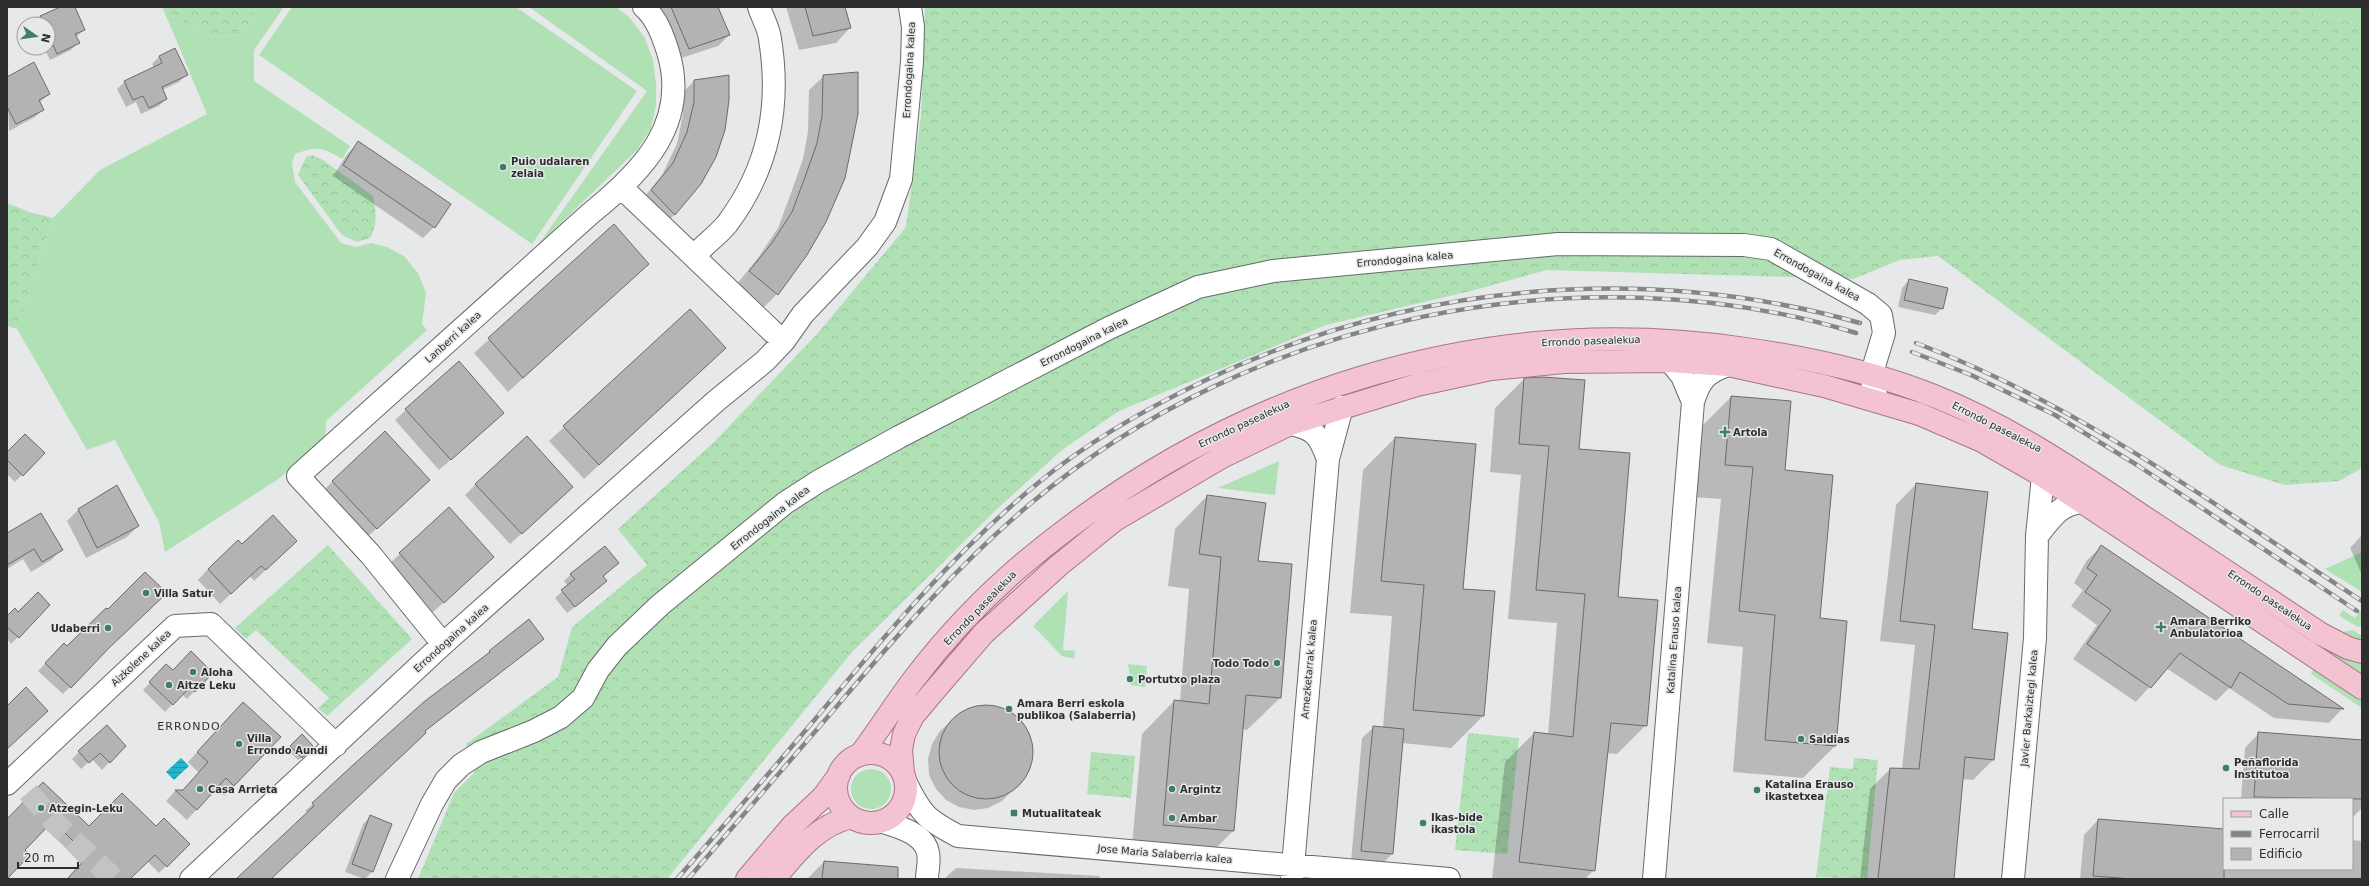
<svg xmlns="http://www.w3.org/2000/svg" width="2369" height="886" viewBox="0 0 2369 886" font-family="'DejaVu Sans',sans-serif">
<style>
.grass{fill:#b0e1b5}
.forest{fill:url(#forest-crowns)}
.water{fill:url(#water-rules)}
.shadow{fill:#0003}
.building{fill:#b5b3b1;stroke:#6d6b69}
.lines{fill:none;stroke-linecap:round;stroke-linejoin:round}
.highway-tunnel{stroke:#c1c3c5;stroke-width:22;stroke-dasharray:22 11;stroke-linecap:butt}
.minor-casing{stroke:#67696b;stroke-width:24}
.major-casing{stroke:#a97585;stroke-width:24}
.minor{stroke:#fff;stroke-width:22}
.major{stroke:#f3c3d1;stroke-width:22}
.rail-casing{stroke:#848586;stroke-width:4.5}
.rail{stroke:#e6e8ea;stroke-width:3;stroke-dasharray:9;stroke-linecap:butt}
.poi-dot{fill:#3f7d6a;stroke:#e6e8ea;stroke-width:1.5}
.labels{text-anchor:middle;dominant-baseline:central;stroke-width:3;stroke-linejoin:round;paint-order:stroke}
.street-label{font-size:10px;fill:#2e2e2f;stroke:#e6e8ea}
.poi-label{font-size:10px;font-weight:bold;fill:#2e2e2f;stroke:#e6e8ea;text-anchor:start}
.neighbourhood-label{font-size:11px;letter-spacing:1px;fill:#2f3032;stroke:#e6e8ea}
</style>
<defs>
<pattern id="forest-crowns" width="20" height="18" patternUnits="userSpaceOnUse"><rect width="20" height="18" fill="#b0e1b5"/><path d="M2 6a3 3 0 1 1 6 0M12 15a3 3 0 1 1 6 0" fill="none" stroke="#98c19c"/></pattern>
<pattern id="water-rules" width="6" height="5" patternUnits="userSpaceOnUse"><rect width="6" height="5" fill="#21b6cb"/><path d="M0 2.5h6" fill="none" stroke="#1d94a5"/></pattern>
</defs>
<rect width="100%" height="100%" fill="#e6e8ea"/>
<!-- grass -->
<path class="grass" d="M256,7h28l-30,43v31l96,65 -8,13c-20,-12 -24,-13 -47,-5l-3,9 3,19 46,61 15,4 15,-4 16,4 17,9 14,17 8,20 -4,31 5,6 -101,91 -1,18 -48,41 -112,72 -6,-30 -44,-82 -28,10 -70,-121 36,-111 47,-48 107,-56 -43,-103 51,27 28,-3z
M292,7h224l121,84 -105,153 -273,-189z
M529,7h87l13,10 16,21 8,22 3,24v22l-5,22 -14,22 -99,95 109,-154z
M2288,7h74v18z
M1279,461l-4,34 -57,-7z
M2362,552v40l-37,-23z
M1068,591l-5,59 12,1 -1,8 -12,-3 -29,-30z
M2362,608v17l-4,2 -19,-11 4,-6 12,8z
M2333,627l10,5 10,-2 9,6v9l-30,-15z
M2326,647l20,12 16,4v13l-38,-26z
M1128,664l19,2 -2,21 -14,-2z
M2315,666l47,32v10l-51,-34z
M851 789a20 20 0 1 1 40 0a20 20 0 1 1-40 0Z"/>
<!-- forest -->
<path class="forest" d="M162,7h94l-13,28 -28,3 -51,-27z
M925,7h1363l74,18v443l-23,13 -54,4 -65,-20 -282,-209 -38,4 -47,19 -306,-9 -76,21 -145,34 -207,86 -57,39 -66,60 -144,142 -185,227h-249l36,-86 20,-20 -8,-29 92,-67 14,-50 75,-62 -29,-36 96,-87 104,-109 88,-106 15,-111z
M312,155l11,5 50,36c3,16 5,27 -3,42l-13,4 -15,-7 -44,-60 8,-18z
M7,203l22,9 24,6 -36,111 -10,-3z
M328,545l84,94 -85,77 -9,-8 11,-10 -73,-68 -10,9 -11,-11z
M1468,733l51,5 -12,116 -52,-4z
M1091,752l44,4 -4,42 -44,-4z
M1854,758l24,2 -11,119 -51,-2 14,-110 23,2z"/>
<!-- water -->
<path class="water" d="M181,758l8,8 -15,14 -8,-8z"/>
<!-- shadow -->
<path class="shadow" d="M63,7h11l10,23 -8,7 2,6 -7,7 -21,10 -6,-12h4v-24h-14l7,-7z
M650,7h67l12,28 -11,11 -40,13z
M786,7h58l6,21 -14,15 -37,7z
M175,49l11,26 -7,7 -17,8 4,9 -7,7 -18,8 -5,-12 -10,5 -9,-18 8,-7 29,-14 -2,-4 7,-7z
M857,73l-80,221 -14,14 -27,-23 22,-27 20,-30 13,-35 12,-34 5,-28 1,-41 15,-14z
M728,77l-53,137 -11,11 -23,-24 21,-26 15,-31 6,-30v-22l11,-11z
M7,78l42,16 -10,9 3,7 -7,7 -26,14z
M359,143l75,84 -11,11 -90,-62 15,-23z
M614,226l34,38 -140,128 -34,-39z
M1909,280l33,28 -7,7 -37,-8 4,-19z
M690,310l20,52 -126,117 -35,-38z
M1524,379l54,71 38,148 30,127 -29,29 -10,-1 -13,117 -9,9h-93l13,-117 29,-29 14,2 9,-112 -49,-4 13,-144 -31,-3 5,-64z
M1731,397l59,5 -6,69 35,148 27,3 -11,124 -32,32 -70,-6 10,-125 -36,-4 14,-144 -28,-2 6,-68z
M406,410l86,14 -53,46 -44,-50z
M1395,438l67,151 21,127 -32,32 -49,-5 -10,111 -11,11 -30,-3 11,-124 11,-10h10l9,-112 -42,-3 13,-143z
M7,453h37l-29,29 -8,-8z
M333,481l84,10 -52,48 -43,-47z
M476,484l85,14 -51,46 -45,-49z
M1916,484l55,146 22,130 -20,20 -11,-1 -9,100h-93l10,-90 20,-20h12l13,-124 -35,-4 16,-136z
M116,487l22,39 -11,11 -41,21 -19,-37 11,-11z
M1207,496l50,66 23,136 -33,32 -5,-1 -9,102 -32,32 -70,-6 11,-123 32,-33 6,1 9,-113 -21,-3 7,-57z
M449,508l33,60 -50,45 -43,-49z
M7,534l54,16 -10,10 -20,12 -8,-13 -16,10z
M2362,535v40l-12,-27z
M242,545l43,7 -31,29 -4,-5 -30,28 -22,-24 10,-11z
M2102,546l240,163 -13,14 -55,-5 -45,-30 -13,13 -50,-33 -30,34 -63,-43 24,-34 -26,-19 12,-16 -9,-7 13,-23z
M618,563l-15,14 3,4 -7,7 -32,25 -12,-15 13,-12 -4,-5 7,-7z
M49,605l-38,39 -4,-5v-22z
M543,639l-119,93 -154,147h-34l72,-66 -3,-2 8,-7 177,-153z
M64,644l3,3 37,5 -41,42 -25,-23z
M166,666l6,6 40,1 -25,26 -5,-5 -17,18 -22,-22z
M980,705l16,1 14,5 12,10 8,14 3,16 -2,15 -7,13 -22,22 -14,7 -14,2 -15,-3 -13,-7 -10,-11 -7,-14 -1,-16 4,-15 8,-13 25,-21z
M233,713l46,24 -55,59 -8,-8 -29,32 -21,-19 9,-10h8l16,-18 -11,-11z
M2259,733l103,8v67l-10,10v-19h-111l4,-51z
M302,736v21l-4,3 -10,-10z
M125,746l-23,24 -10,-11 -11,10 -9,-10 7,-7z
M36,790l53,37h67l32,17 -29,29 -12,-12 -18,18h-61l13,-15 -36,-37 -21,23 -17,29v-58z
M371,816l1,56 -7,7 -20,-7 18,-48z
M2098,820l126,10v39h128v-29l10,1 -1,38h-281l4,-44z
M824,862l64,17h-81z
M956,868l144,8 -1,3h-155z"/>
<!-- building -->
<path class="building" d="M60,7h15l10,23 -10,4 5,9 -23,11 -9,-21v-9h-4l-4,-8z
M671,7h47l12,28 -41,14z
M805,7h40l6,21 -38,8z
M175,48l13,27 -26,12 5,12 -18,9 -6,-12 -10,4 -9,-19 38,-18 -3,-7z
M34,62l16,32 -11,6 5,10 -28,14 -9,-17v-30z
M858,72v42l-13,64 -19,44 -19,33 -29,40 -29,-24 23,-28 20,-31 13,-35 12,-34 5,-27 1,-41z
M729,75v25l-4,30 -9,27 -15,27 -26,31 -24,-25 22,-27 14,-31 7,-30v-22z
M358,141l93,63 -16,24 -92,-63z
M614,224l35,40 -126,114 -35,-40z
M1909,279l39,9 -5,21 -39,-9z
M690,309l36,39 -127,117 -36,-39z
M459,361l45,52 -53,47 -46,-51z
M1543,377l42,3 -6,69 51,4 -12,144 40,3 -11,126 -36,-3 -16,148 -76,-9 15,-130 39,5 12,-143 -49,-4 13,-144 -30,-2 5,-66z
M1731,396l60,5 -6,69 48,5 -13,143 27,3 -11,125 -71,-6 10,-125 -36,-4 14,-144 -28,-2z
M385,431l45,49 -53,49 -45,-48z
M25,434l20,19 -22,23 -16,-16v-8z
M527,436l46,51 -51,47 -47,-50z
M1395,437l81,7 -13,145 32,2 -11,125 -71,-6 11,-125 -43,-4z
M1916,483l72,9 -16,137 36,4 -14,127 -29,-3 -11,122h-76l12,-111 29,1 16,-144 -35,-4z
M117,485l22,41 -42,22 -19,-39z
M1207,495l59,8 -8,58 34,3 -11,134 -35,-3 -12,136 -71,-6 11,-125 35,4 12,-147 -22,-3z
M449,507l45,50 -50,46 -45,-50z
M41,513l22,37 -21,12 -8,-13 -27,16v-32z
M273,515l24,26 -31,29 -5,-4 -30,28 -23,-25 30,-29 4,4z
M2101,545l243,164 -56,-5 -48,-32 -9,16 -51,-35 -29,35 -64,-44 24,-34 -26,-18 12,-17 -10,-7z
M605,546l14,17 -16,13 4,5 -32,26 -14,-17 14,-11 -5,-5z
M145,572l22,21 -58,55 -38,40 -26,-25 19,-20 3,3 39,-38 2,1z
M38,592l12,13 -31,33 -12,-11v-11l8,-8 3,4z
M529,619l15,20 -119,92 1,2 -155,146h-35l78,-73 -2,-3 41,-38 72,-64 65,-49 -1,-1z
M191,651l22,22 -18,19 -5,-5 -17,18 -24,-23 17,-18 7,6z
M26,687l22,24 -41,38v-43z
M243,702l38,35 -47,49 -8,-8 -29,32 -22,-20h8l25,-28 -11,-10z
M939 752a47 47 0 1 1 94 0a47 47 0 1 1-94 0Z
M107,725l19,21 -16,17 -10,-10 -11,10 -11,-12z
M1373,726l31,3 -11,125 -32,-3z
M2258,732l104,8v59l-108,-2z
M302,734l11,12 -11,12 -12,-12z
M43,782l46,44 33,-33 34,33 8,-8 26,26 -23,23 -12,-12 -25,24h-63l21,-23 -35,-35 -28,29 5,5 -23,24v-60z
M370,815l22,9 -19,48 -21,-8z
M2098,819l126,10v50h-91l-40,-3z
M824,861l74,6v12h-76z"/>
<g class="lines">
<!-- highway-tunnel -->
<path class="highway-tunnel" d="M7,767l48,56 59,56"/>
<defs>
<path id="minor" d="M622,188l152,145
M694,256c10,-11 24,-21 33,-32 42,-56 54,-117 43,-185 -1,-11 -8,-22 -11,-32
M1670,361l12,15 11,26
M1290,424c25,5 29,11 38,35
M2037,536c14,-17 21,-31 44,-34
M443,644l-73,-90 -72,-78 293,-263c51,-41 99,-90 77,-161 -5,-16 -11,-33 -24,-45
M906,783c15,31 21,37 52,53l491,43
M7,784l168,-158 36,-2 125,121
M883,822c16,5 42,12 45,31 2,8 -1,18 -1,26
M1292,878l36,-419 14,-52
M191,879l252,-235 273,-243 49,-40 19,-20 19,-27 64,-67 18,-25 16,-43 11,-117 1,-35 -3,-20
M397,879l35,-75 14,-24 15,-15 20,-13 53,-21 27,-14 22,-19 15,-28 19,-24 43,-41 125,-102 34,-22 80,-44 210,-109 89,-41 75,-16 285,-27 186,1 27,4 97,55 13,11 3,18 -13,43 6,24
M1654,879l39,-477c7,-23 13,-29 35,-37
M2013,879l22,-241 2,-102 6,-60 15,-6"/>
<path id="major" d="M836 788a35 35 0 1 1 70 0a35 35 0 1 1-70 0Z
M860,755c19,-25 35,-51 54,-76 32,-42 70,-82 110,-116 204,-171 457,-253 722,-214 63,9 128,23 188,47 73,29 139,73 204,117 61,40 122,81 183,121l27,14 14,4
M903,773l-2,-23 3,-16 9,-18 21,-25 50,-58 74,-67 57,-46 107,-63 68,-33 127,-39 74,-16 73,-7 106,-1 58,4 96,21 95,28 63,27 61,35 319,212
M747,879l45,-53 31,-29 16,-22
M774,879c23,-27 42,-53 77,-62"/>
</defs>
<!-- minor casing -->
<use href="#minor" class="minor-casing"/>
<!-- major casing -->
<use href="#major" class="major-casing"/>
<!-- minor -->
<use href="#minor" class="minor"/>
<!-- major -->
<use href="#major" class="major"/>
<defs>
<path id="rail" d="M1916,343c162,61 302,164 446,258
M1912,352l59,23 84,40 82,50 220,146
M677,879c45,-52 90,-103 134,-155 71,-85 141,-170 227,-241 51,-42 109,-75 168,-103 204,-97 437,-118 654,-57
M688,879c50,-58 100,-116 150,-174 60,-71 121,-141 192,-201 220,-186 550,-256 826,-171"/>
</defs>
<!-- rail casing -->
<use href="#rail" class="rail-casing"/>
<!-- rail -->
<use href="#rail" class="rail"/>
</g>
<!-- markers -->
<g class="poi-dot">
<circle cx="503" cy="167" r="4"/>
<path d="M1723 426h4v4h4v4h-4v4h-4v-4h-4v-4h4z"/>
<circle cx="146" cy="593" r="4"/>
<path d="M2159 621h4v4h4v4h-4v4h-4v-4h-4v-4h4z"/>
<circle cx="108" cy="628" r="4"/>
<circle cx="1277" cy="663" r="4"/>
<circle cx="193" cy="672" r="4"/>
<circle cx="1130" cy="679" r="4"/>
<circle cx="169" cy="685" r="4"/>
<circle cx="1009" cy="709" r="4"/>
<circle cx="1801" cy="739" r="4"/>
<circle cx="239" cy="744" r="4"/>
<circle cx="2226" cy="768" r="4"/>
<circle cx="200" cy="789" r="4"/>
<circle cx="1172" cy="789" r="4"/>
<circle cx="1757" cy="790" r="4"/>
<circle cx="41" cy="808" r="4"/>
<rect x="1010" y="809" width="8" height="8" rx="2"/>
<circle cx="1172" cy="818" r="4"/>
<circle cx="1423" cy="823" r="4"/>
</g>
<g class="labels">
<!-- street labels -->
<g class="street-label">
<text transform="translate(909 70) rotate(-87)">Errondogaina kalea</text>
<text transform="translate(1405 259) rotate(-5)">Errondogaina kalea</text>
<text transform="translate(1817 275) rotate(29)">Errondogaina kalea</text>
<text transform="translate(453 337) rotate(-42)">Lanberri kalea</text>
<text transform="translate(1591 341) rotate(-2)">Errondo pasealekua</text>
<text transform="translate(1084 342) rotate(-27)">Errondogaina kalea</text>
<text transform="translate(1244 424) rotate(-25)">Errondo pasealekua</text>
<text transform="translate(1997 427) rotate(27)">Errondo pasealekua</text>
<text transform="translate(770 518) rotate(-38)">Errondogaina kalea</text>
<text transform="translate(2270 600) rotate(34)">Errondo pasealekua</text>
<text transform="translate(980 608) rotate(-46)">Errondo pasealekua</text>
<text transform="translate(451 638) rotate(-42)">Errondogaina kalea</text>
<text transform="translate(1674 640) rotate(-86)">Katalina Erauso kalea</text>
<text transform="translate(141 658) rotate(-43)">Aizkolene kalea</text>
<text transform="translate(1309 669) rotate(-85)">Amezketarrak kalea</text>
<text transform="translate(2029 708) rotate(-85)">Javier Barkaiztegi kalea</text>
<text transform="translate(1165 854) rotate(5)">Jose Maria Salaberria kalea</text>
</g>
<!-- poi labels -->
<g class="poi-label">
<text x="511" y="161">Puio udalaren<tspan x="511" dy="12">zelaia</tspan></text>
<text x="1733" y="432">Artola</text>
<text x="154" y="593">Villa Satur</text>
<text x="2170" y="621">Amara Berriko<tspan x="2170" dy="12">Anbulatorioa</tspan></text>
<text x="100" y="628" text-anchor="end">Udaberri</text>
<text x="1269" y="663" text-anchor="end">Todo Todo</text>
<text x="201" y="672">Aloha</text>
<text x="1138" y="679">Portutxo plaza</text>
<text x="177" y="685">Aitze Leku</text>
<text x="1017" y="703">Amara Berri eskola<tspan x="1017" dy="12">publikoa (Salaberria)</tspan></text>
<text x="247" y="738">Villa<tspan x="247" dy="12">Errondo Aundi</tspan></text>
<text x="1809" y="739">Saldias</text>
<text x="2234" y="762">Peñaflorida<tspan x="2234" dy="12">Institutoa</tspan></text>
<text x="1765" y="784">Katalina Erauso<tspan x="1765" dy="12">ikastetxea</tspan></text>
<text x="208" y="789">Casa Arrieta</text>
<text x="1180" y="789">Argintz</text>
<text x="49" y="808">Atzegin-Leku</text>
<text x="1022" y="813">Mutualitateak</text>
<text x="1431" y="817">Ikas-bide<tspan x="1431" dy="12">ikastola</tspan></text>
<text x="1180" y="818">Ambar</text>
</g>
<!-- neighbourhood labels -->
<g class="neighbourhood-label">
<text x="189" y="726">ERRONDO</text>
</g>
</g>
<!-- border -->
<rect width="2369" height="886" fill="none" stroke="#2e2e2f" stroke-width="16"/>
<!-- legend -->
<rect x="2223" y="798" width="130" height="72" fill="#e6e8ea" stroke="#9c9e9f"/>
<rect x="2231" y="811" width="20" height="6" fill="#f3c3d1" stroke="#9c9e9f"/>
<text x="2259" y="818" font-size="12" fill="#2e2e2f">Calle</text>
<rect x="2231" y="831" width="20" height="6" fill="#848586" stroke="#9c9e9f"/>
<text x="2259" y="838" font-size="12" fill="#2e2e2f">Ferrocarril</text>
<rect x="2231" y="848" width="20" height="12" fill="#b5b3b1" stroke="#9c9e9f"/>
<text x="2259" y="858" font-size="12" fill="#2e2e2f">Edificio</text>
<!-- north arrow -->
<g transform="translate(36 36) rotate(103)"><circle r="19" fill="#e6e8ea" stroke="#9c9e9f"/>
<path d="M0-3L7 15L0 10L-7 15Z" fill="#3f7d6a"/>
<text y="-6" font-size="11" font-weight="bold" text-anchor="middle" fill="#2e2e2f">N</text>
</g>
<!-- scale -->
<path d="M18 862v6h60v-6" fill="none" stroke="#2e2e2f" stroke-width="2"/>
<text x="24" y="862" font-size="12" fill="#2e2e2f" stroke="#e6e8ea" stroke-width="3" paint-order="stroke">20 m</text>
</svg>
